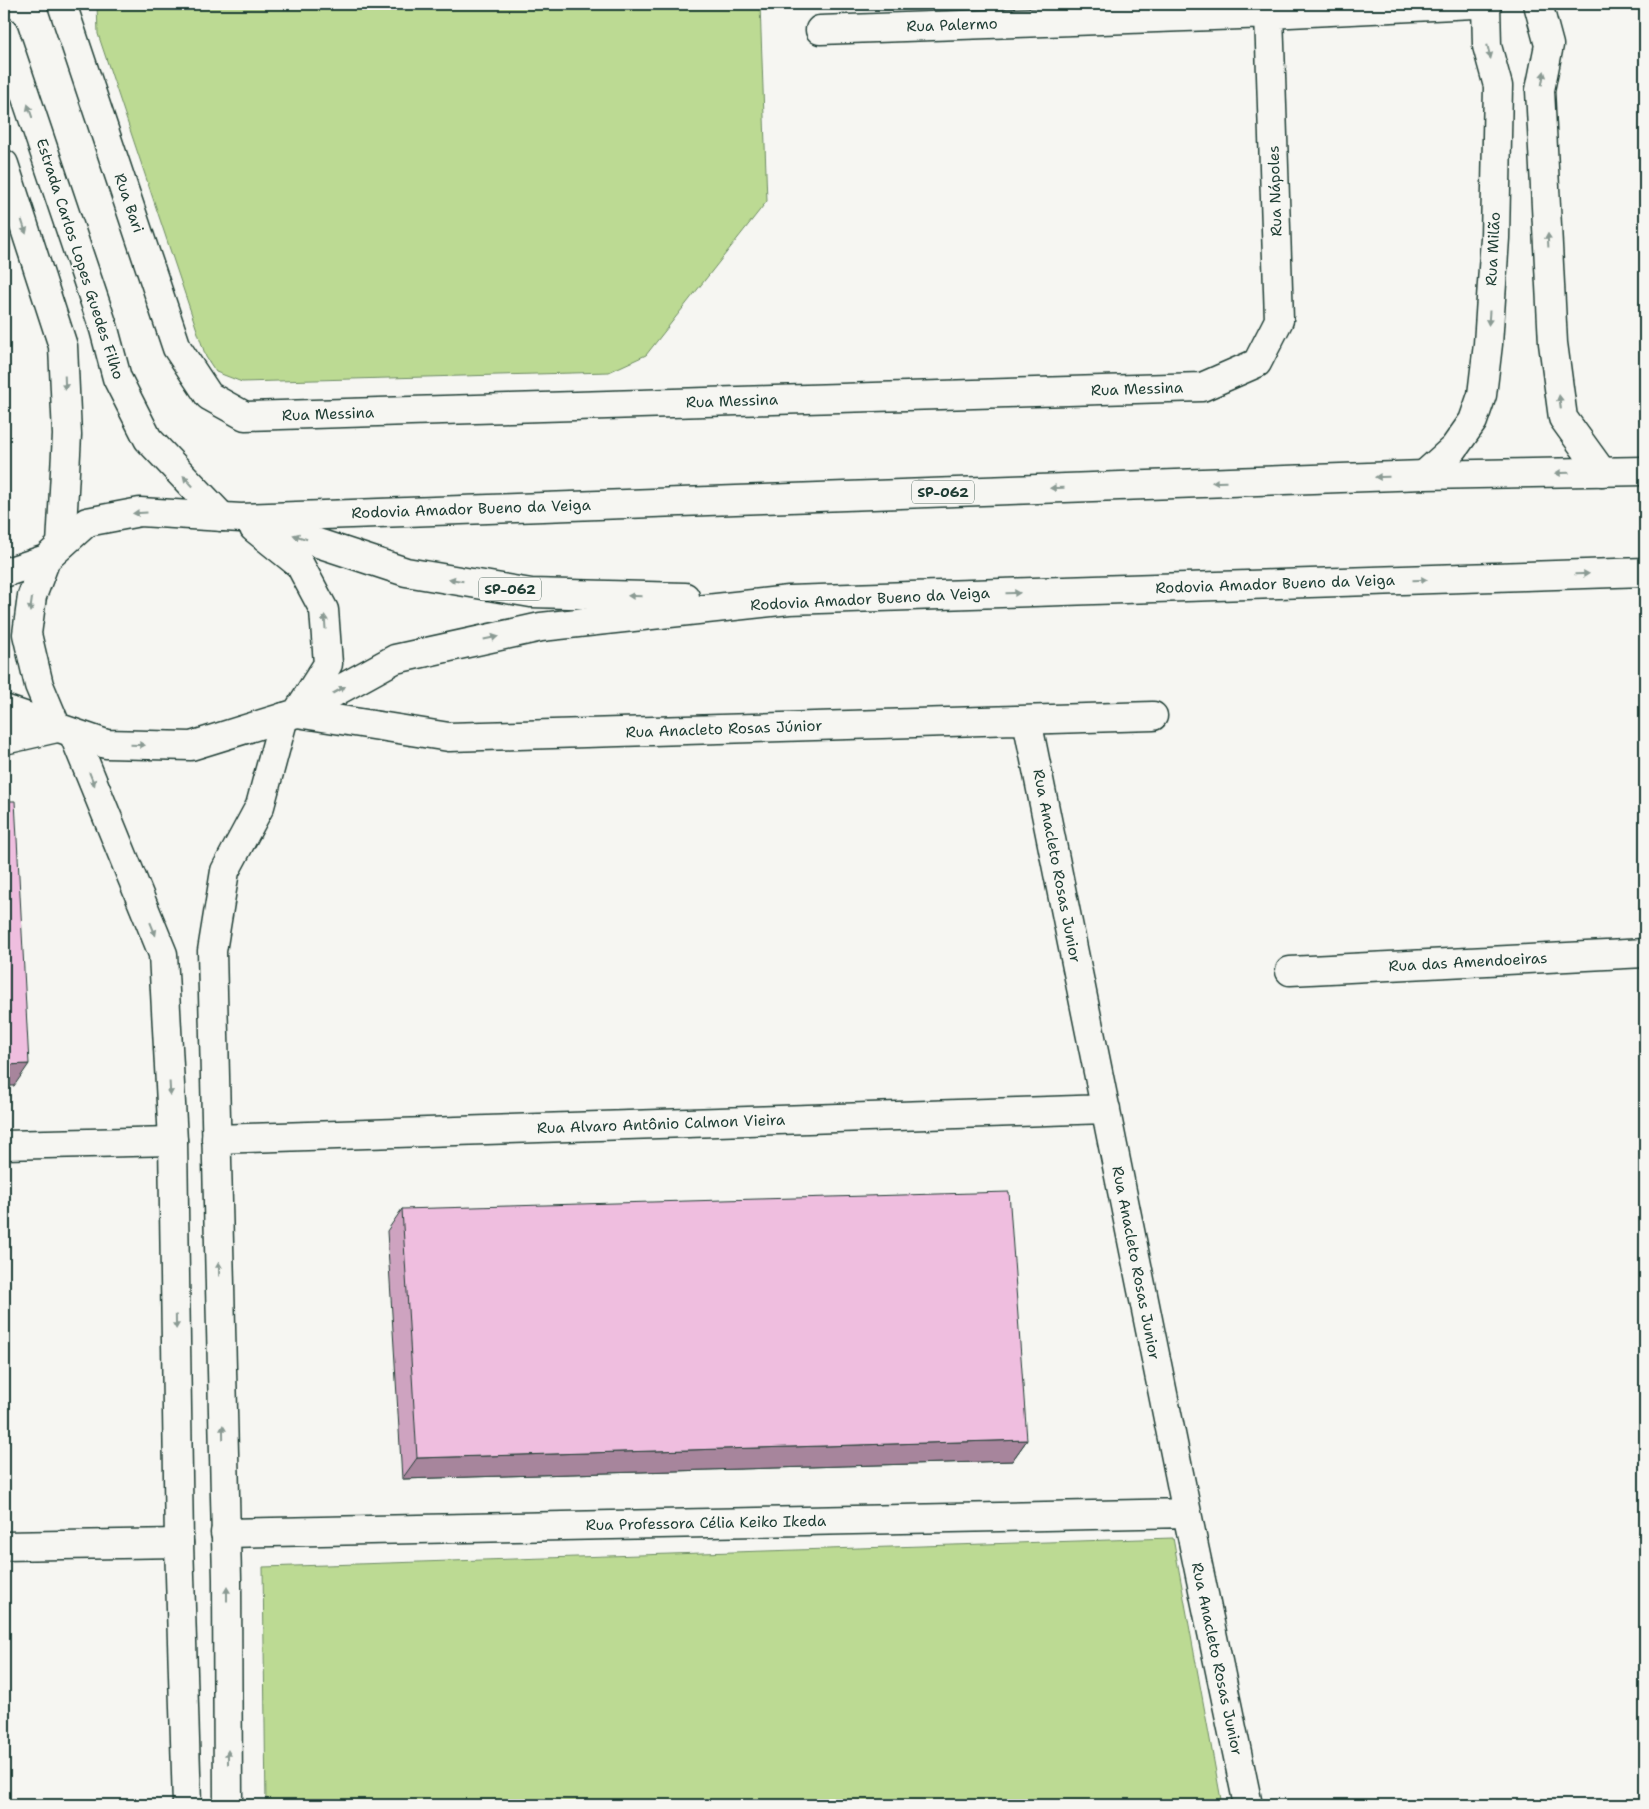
<svg xmlns="http://www.w3.org/2000/svg" width="1649" height="1809" viewBox="0 0 1649 1809" font-family="'Shantell Sans',sans-serif">
<style>
.green{fill:#bcda93;stroke:#6e8c64}
.lines{fill:none;stroke-linecap:round;stroke-linejoin:round}
.minor-casing{stroke:#1f3d34;stroke-width:31}
.tertiary-casing{stroke:#1f3d34;stroke-width:31}
.primary-casing{stroke:#1f3d34;stroke-width:31}
.minor{stroke:#f6f6f2;stroke-width:28}
.tertiary{stroke:#f6f6f2;stroke-width:28}
.primary{stroke:#f6f6f2;stroke-width:28}
.wall{fill:#cea3c0;stroke:#1f3d34}
.shaded-wall{fill:#a7859c;stroke:#1f3d34}
.building{fill:#efbedf;stroke:#1f3d34}
.oneway{fill:#8a9a93}
.labels{text-anchor:middle;dominant-baseline:central;stroke-width:4;stroke-linejoin:round;paint-order:stroke}
.shield{fill:#f6f6f2;stroke:#60746d;stroke-width:1}
.shield-label{font-size:14px;font-weight:bold;fill:#1f3d34}
.street-label{font-size:15px;fill:#1f3d34;stroke:#f6f6f2}
</style>
<rect width="100%" height="100%" fill="#f6f6f2"/>
<filter id="ink" filterUnits="userSpaceOnUse"><feTurbulence type="fractalNoise" baseFrequency=".02" numOctaves="2"/><feDisplacementMap in="SourceGraphic" scale="10" xChannelSelector="R" yChannelSelector="G"/><feConvolveMatrix kernelMatrix="1 2 1 2 8 2 1 2 1" color-interpolation-filters="sRGB"/></filter>
<g filter="url(#ink)">
<!-- green -->
<path class="green" d="M97,4h663l7,197 -121,154 -37,17 -367,10 -26,-10 -10,-15 -108,-323z
M1173,1538l49,267h-956l-3,-238z"/>
<g class="lines">
<defs>
<path id="minor" d="M62,4l115,344 32,48 36,20 957,-29 55,-24 22,-43 -10,-306
M1538,4l11,41 -9,45 13,253 10,75 39,54
M820,30l449,-16 205,-10
M1424,475l30,-27 19,-27 9,-26 6,-51 7,-106 3,-152 -11,-40 -1,-42
M297,713l152,24 704,-21
M1027,720l160,793 61,292
M4,740l53,-12
M1290,971l355,-18
M216,1139l890,-30
M4,1145l169,-4
M225,1533l962,-20
M4,1546l175,-3"/>
<path id="tertiary" d="M4,32l100,297 13,49 31,61 74,78
M4,164l59,182 4,89 -6,110
M73,733l90,221 10,187 6,402 8,262
M228,1805l-1,-226 -15,-628 13,-80 35,-65 24,-89"/>
<path id="primary" d="M260,524l146,48 125,21 154,4
M254,528l46,37 24,45 4,54 -30,47
M46,559l-14,37 -5,38 12,51 18,43
M4,573l42,-14 41,-37 53,-10 101,6 1183,-43 221,-4
M4,709l102,35 85,2 106,-33 98,-54 146,-32 248,-27 856,-28"/>
</defs>
<!-- minor casing -->
<use href="#minor" class="minor-casing"/>
<!-- tertiary casing -->
<use href="#tertiary" class="tertiary-casing"/>
<!-- primary casing -->
<use href="#primary" class="primary-casing"/>
<!-- minor -->
<use href="#minor" class="minor"/>
<!-- tertiary -->
<use href="#tertiary" class="tertiary"/>
<!-- primary -->
<use href="#primary" class="primary"/>
</g>
<!-- wall -->
<path class="wall" d="M402,1209l625,231 -15,21 -610,18 -15,-248z"/>
<!-- shaded-wall -->
<path class="shaded-wall" d="M29,1064l-15,22h-10v-21z
M1027,1440l-15,21 -610,18 15,-21z"/>
<!-- building -->
<path class="building" d="M4,801h11l14,263 -25,1z
M1009,1192l18,248 -610,18 -15,-249z"/>
<!-- one-way arrows -->
<defs><path id="oneway-solid" d="M-6-.8H1V-3.2L6.5 0L1 3.2V.8H-6Z" transform="scale(1.25)"/></defs>
<g class="oneway">
<use href="#oneway-solid" transform="translate(1489 52) rotate(76)"/>
<use href="#oneway-solid" transform="translate(1543 78) rotate(-80)"/>
<use href="#oneway-solid" transform="translate(30 111) rotate(-109)"/>
<use href="#oneway-solid" transform="translate(24 227) rotate(72)"/>
<use href="#oneway-solid" transform="translate(1548 240) rotate(-93)"/>
<use href="#oneway-solid" transform="translate(1489 318) rotate(94)"/>
<use href="#oneway-solid" transform="translate(65 383) rotate(88)"/>
<use href="#oneway-solid" transform="translate(1560 402) rotate(-97)"/>
<use href="#oneway-solid" transform="translate(1562 473) rotate(179)"/>
<use href="#oneway-solid" transform="translate(1382 477) rotate(178)"/>
<use href="#oneway-solid" transform="translate(188 481) rotate(-133)"/>
<use href="#oneway-solid" transform="translate(1219 482) rotate(178)"/>
<use href="#oneway-solid" transform="translate(1057 488) rotate(178)"/>
<use href="#oneway-solid" transform="translate(140 513) rotate(176)"/>
<use href="#oneway-solid" transform="translate(300 537) rotate(-162)"/>
<use href="#oneway-solid" transform="translate(1582 574) rotate(-2)"/>
<use href="#oneway-solid" transform="translate(456 580) rotate(-170)"/>
<use href="#oneway-solid" transform="translate(1420 580) rotate(-2)"/>
<use href="#oneway-solid" transform="translate(1013 593) rotate(-2)"/>
<use href="#oneway-solid" transform="translate(635 596) rotate(-178)"/>
<use href="#oneway-solid" transform="translate(31 605) rotate(98)"/>
<use href="#oneway-solid" transform="translate(325 622) rotate(-94)"/>
<use href="#oneway-solid" transform="translate(491 638) rotate(-12)"/>
<use href="#oneway-solid" transform="translate(339 690) rotate(-29)"/>
<use href="#oneway-solid" transform="translate(138 745) rotate(1)"/>
<use href="#oneway-solid" transform="translate(92 779) rotate(68)"/>
<use href="#oneway-solid" transform="translate(153 929) rotate(68)"/>
<use href="#oneway-solid" transform="translate(170 1089) rotate(87)"/>
<use href="#oneway-solid" transform="translate(219 1269) rotate(-91)"/>
<use href="#oneway-solid" transform="translate(176 1322) rotate(89)"/>
<use href="#oneway-solid" transform="translate(223 1432) rotate(-91)"/>
<use href="#oneway-solid" transform="translate(227 1594) rotate(-90)"/>
<use href="#oneway-solid" transform="translate(228 1757) rotate(-90)"/>
</g>
</g>
<g class="labels">
<!-- shield labels -->
<g class="shield">
<rect x="912" y="480.5" width="62" height="23" rx="4"/>
<rect x="479" y="577.5" width="62" height="23" rx="4"/>
</g>
<g class="shield-label">
<text x="943" y="492">SP-062</text>
<text x="510" y="589">SP-062</text>
</g>
<!-- street labels -->
<g class="street-label">
<text transform="translate(952 25) rotate(-2)">Rua Palermo</text>
<text transform="translate(1275 191) rotate(-92)">Rua Nápoles</text>
<text transform="translate(129 203) rotate(71)">Rua Bari</text>
<text transform="translate(1493 249) rotate(-87)">Rua Milão</text>
<text transform="translate(80 259) rotate(72)">Estrada Carlos Lopes Guedes Filho</text>
<text transform="translate(1137 389) rotate(-2)">Rua Messina</text>
<text transform="translate(732 401) rotate(-2)">Rua Messina</text>
<text transform="translate(328 414) rotate(-2)">Rua Messina</text>
<text transform="translate(471 509) rotate(-2)">Rodovia Amador Bueno da Veiga</text>
<text transform="translate(1275 584) rotate(-2)">Rodovia Amador Bueno da Veiga</text>
<text transform="translate(870 599) rotate(-3)">Rodovia Amador Bueno da Veiga</text>
<text transform="translate(724 729) rotate(-2)">Rua Anacleto Rosas Júnior</text>
<text transform="translate(1057 866) rotate(79)">Rua Anacleto Rosas Junior</text>
<text transform="translate(1468 962) rotate(-3)">Rua das Amendoeiras</text>
<text transform="translate(661 1124) rotate(-2)">Rua Alvaro Antônio Calmon Vieira</text>
<text transform="translate(1136 1263) rotate(79)">Rua Anacleto Rosas Junior</text>
<text transform="translate(706 1523) rotate(-1)">Rua Professora Célia Keiko Ikeda</text>
<text transform="translate(1217 1659) rotate(78)">Rua Anacleto Rosas Junior</text>
</g>
</g>
<!-- margin -->
<rect width="1649" height="1809" fill="none" stroke="#f6f6f2" stroke-width="20"/>
<rect x="10" y="10" width="1629" height="1789" fill="none" stroke="#1f3d34" stroke-width="2" filter="url(#ink)"/>
</svg>
